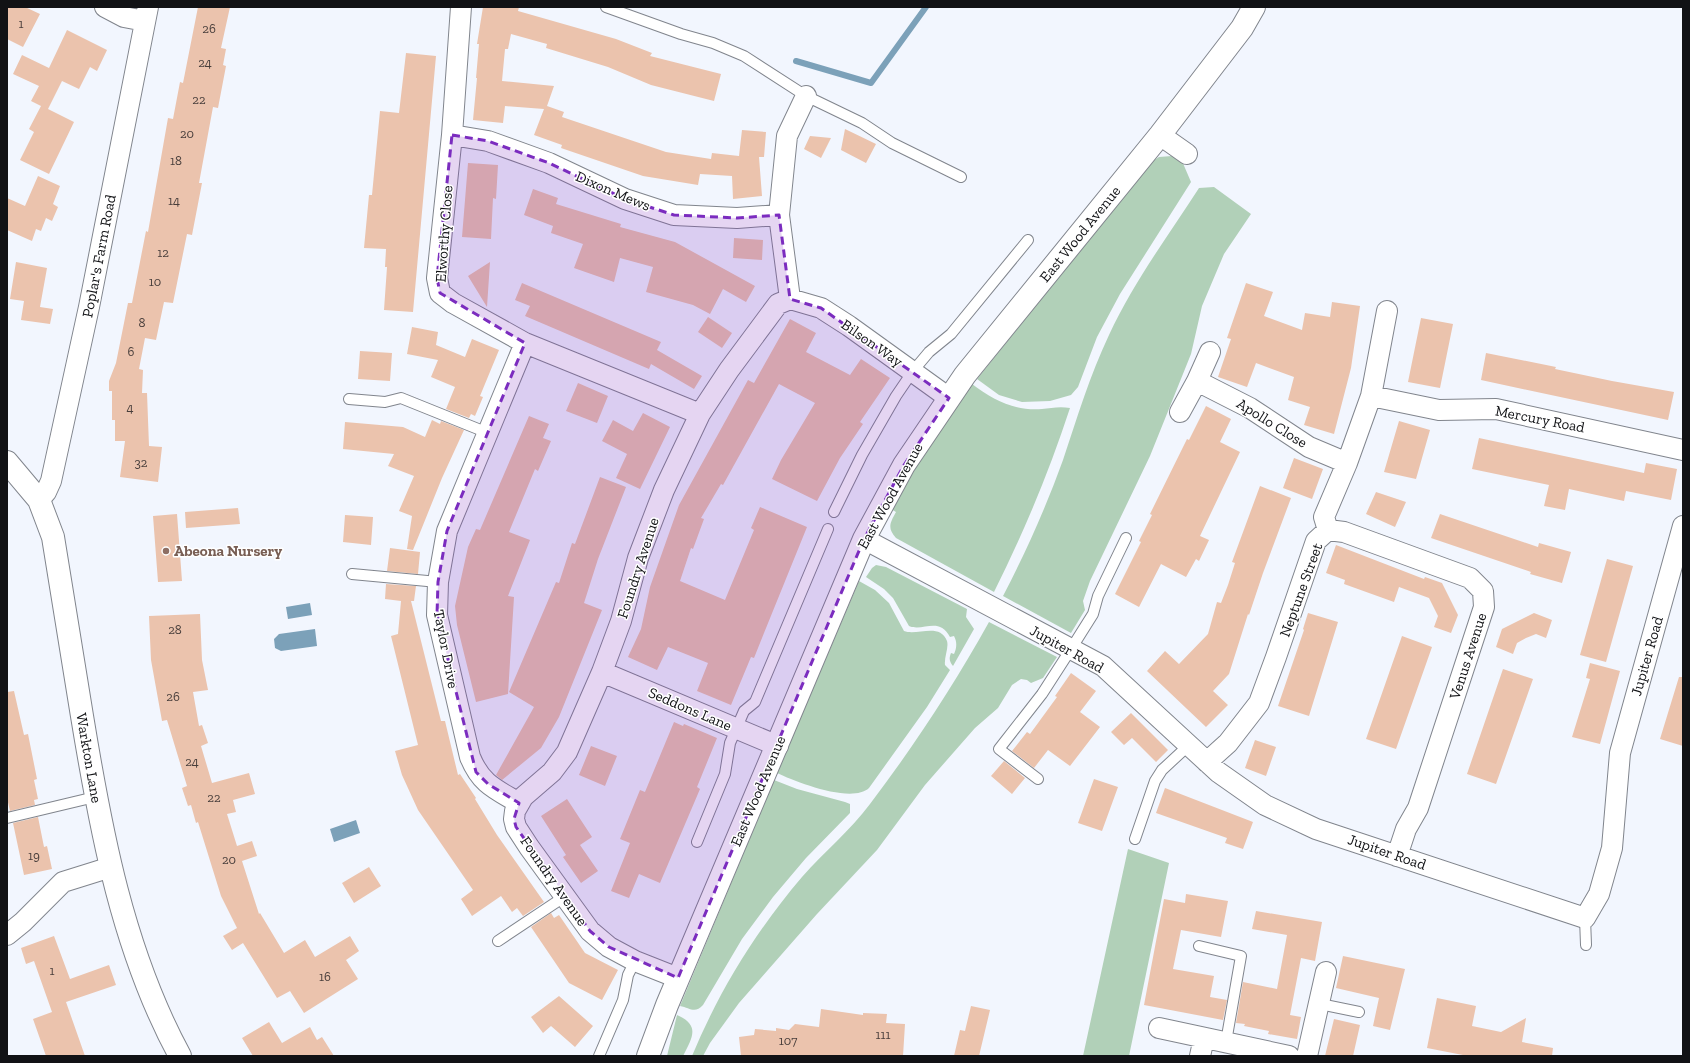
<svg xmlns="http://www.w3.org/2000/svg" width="1690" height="1063" viewBox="0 0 1690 1063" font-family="'Zilla Slab',serif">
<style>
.green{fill:#b1d0b8}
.water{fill:#7ca1b9}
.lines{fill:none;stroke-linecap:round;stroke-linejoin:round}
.stream{stroke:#7ca1b9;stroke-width:6}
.building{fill:#ebc3ad}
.lane-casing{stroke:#81858d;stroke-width:12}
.street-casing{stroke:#81858d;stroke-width:22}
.secondary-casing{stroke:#81858d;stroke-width:24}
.lane{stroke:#fff;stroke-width:10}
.street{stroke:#fff;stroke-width:20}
.secondary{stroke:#fff;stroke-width:22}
.marked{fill:#7b2cbf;fill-opacity:0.2;stroke:#7b2cbf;stroke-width:3;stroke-dasharray:8 5;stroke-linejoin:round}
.education-dot{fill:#8d6e63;stroke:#fff;stroke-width:1.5}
.labels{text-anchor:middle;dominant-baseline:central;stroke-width:3;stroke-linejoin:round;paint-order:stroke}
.number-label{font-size:13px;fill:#483e3b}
.street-label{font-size:15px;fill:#111215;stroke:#fff}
.education-label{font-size:15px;font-weight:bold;fill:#785e54;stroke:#fff;text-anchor:start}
</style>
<rect width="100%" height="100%" fill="#f2f6fe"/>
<!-- green -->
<path class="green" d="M1172,156l10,5 9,21 -71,112 -23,43 -19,50 -7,8 -21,6 -28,1 -23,-7 -22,-16 174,-217 8,-5z
M1214,187l37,27 -27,40 -22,52 -11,48 -41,102 -60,125 -7,20 2,9 -14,23 -68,-37c23,-44 43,-89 60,-136 14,-42 27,-85 46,-125 24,-52 59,-99 90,-147z
M972,384c21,16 42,27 70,25 9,-1 18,-3 28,-1 -21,64 -46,124 -76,184l-98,-54c-9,-10 -6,-15 0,-26l-5,-3c25,-44 51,-85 81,-125z
M876,565l10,2 81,42 -1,8 8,12 -21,37c-4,-5 -4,-8 -2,-13l3,1c3,-7 3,-12 0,-18l-4,1c-11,-21 -27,-5 -41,-11l-16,-28 -9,-9 -18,-12 6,-9z
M859,581l16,9 14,13 15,28c13,5 36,-9 43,10 2,7 -3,16 -2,24l5,5 -23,37 -58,81c-17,16 -73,-6 -92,-15z
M989,622l68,35 -14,21 -12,5 -4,-3 -6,-1 -9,6 -14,23 -23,20 -50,57 -48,65 -60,64 -78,89 -29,40 -7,13h-11c27,-65 64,-125 110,-179 22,-25 48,-46 68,-73 44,-58 84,-119 119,-182z
M774,780l23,9 48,13 5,2v9l-44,45 -33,39 -31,42 -39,66c-8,9 -13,3 -23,1z
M1128,849l41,14 -40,193h-46z
M677,1015c23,10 16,22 6,41h-16z"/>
<!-- water -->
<path class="water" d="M310,603l2,12 -24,4 -2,-12z
M315,629l2,17 -36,5 -6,-3 -1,-9 5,-5z
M356,820l4,13 -26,9 -4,-13z"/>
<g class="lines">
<!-- stream -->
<path class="stream" d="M796,61l75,22 55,-76"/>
</g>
<!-- building -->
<path class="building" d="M7,7h18l15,7 -17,33 -16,-8z
M198,7h32l-9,41 5,1 -3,16 3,1 -8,42 -5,-1 -14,76h3l-10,52 -5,-1 -14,69 -9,-1 -8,38 -11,-2 -6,31 4,1 -1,23h5l2,53 13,1 -4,35 -38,-5 5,-36h-10v-21h-3v-29h-3v-10l7,-18 12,-60h4l14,-72 2,1 20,-114 5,1 7,-37 3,1z
M483,7h36l-1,4 98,28 36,14 -2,3 71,18 -7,27 -63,-16 -43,-18 -62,-19 1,-4 -36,-10 -3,15h-3l-3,32 52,5 -7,20 17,6 -2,5 104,35 45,7 1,-6 27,3 3,-26 24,2 -2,25h-5l3,39 -29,3 -1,-23 -32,-2 -2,11 -55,-9 -82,-28 1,-3 -28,-10 10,-26 -39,-3 -2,17 -30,-3 4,-42h-1l3,-34h-2z
M67,30l40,20 -10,21 -7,-4 -11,22 -17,-8 -14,28 26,13 -25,52 -29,-14 14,-28 -5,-3 12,-23 -10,-5 8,-15 -26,-12 9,-19 27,13z
M406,53l30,3 -23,256 -29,-2 3,-43h-2l1,-18 -22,-1 5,-53h3l8,-84 19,2z
M845,129l31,15 -10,19 -25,-13z
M810,136l21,2 -10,20 -17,-9z
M468,163l30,2 -2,34 -3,-1 -2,41 -29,-2z
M38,176l22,10 -7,18 5,3 -6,14 -6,-3 -5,13 -5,-2 -4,12 -25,-11v-32l18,8z
M533,189l25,9 -2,6 65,20 -1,3 55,15 80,44 -9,16 -23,-13 -13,25 -17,-9 -47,-13 7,-25 -33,-9 -6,24 -40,-14 9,-24 -32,-11 2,-7 -29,-11z
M734,238l29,2 -1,20 -29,-2z
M16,262l31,6 -7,39 13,2 -3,15 -29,-4 3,-19 -14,-2z
M490,262l-3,45 -19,-31z
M522,283l139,59 -4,8 45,26 -8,13 -43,-25 -2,5 -124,-53 5,-10 -15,-6z
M1246,283l27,9 -9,24 38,14 3,-17 25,4 2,-15 28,4 -9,62 -17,66 -30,-9 6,-18 -22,-7 6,-23 -38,-14 -9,24 -29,-10 13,-38 -4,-1z
M708,317l24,16 -10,15 -24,-16z
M1421,318l32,6 -13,64 -32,-6z
M790,319l26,14 -10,19 44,23 11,-16 29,19 -30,44 3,2 -23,34 -23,43 -45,-22 9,-19 34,-57 -36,-19 -56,101 -2,-1 -20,34 3,1 -11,30 -2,-1 -11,33 45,19 29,-70 -3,-2 9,-21 47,20 -43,106 -10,25 -3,-1 -20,48 -34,-14 11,-28 -40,-16 -11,23 -29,-13 13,-28 9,-42 29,-82 69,-125 6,3z
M412,327l26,5 -2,13 29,12 7,-18 27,11 -19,46 3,1 -8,19 -4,-2 -2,4 -23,-9 9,-22 -24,-10 7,-17 -31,-6z
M360,351l32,2 -2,28 -32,-2z
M1486,353l70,14 -1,2 57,12 62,11 -6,28 -187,-40z
M578,383l30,13 -11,27 -31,-12z
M1206,406l25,13 -11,23 20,10 -40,84 9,4 -10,21 -3,-2 -10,18 -25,-13 -22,43 -24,-13 26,-52 -2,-1 13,-26 -2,-1 37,-75 2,1z
M643,413l27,14 -30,62 -24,-11 11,-24 -25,-13 11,-21 20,11z
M529,416l20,8 -6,14 8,3 -13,30 -3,-2 -26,63 21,8 -22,56 6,1 -6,97 -32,8 -19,-77 -2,-19 13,-59 8,-18 4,1z
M432,420l8,4 1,-3 23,9 -22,48 -29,72 -6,-1 5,-33 -13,-5 15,-35 -26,-10 6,-12 -51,-5 2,-27 58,5 22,10z
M1399,421l31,9 -14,49 -32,-7z
M1479,438l165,35 2,-10 31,6 -6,31 -45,-9 -2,10 -55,-12 -4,21 -21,-4 5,-21 -77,-16z
M1294,458l29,11 -11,30 -29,-11z
M600,477l26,10 -28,72 -14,44 18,7 -43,107 -18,31 -39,32 -6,-5 38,-68 -25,-15 47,-110 3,1 13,-40 3,1z
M1260,486l31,12 -28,75 -14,42 -1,-1 -19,60 -16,17 15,14 -22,22 -59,-56 18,-20 14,13 29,-30 9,-32 4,1 7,-18 7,-22 -3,-1z
M1376,492l30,10 -11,25 -29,-13z
M238,508l2,16 -54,4 -1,-16z
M177,514l5,67 -24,1 -5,-66z
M1440,514l98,33 1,-4 32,9 -9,31 -32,-9 1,-2 -100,-34z
M345,515l28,2 -2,28 -28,-3z
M1336,545l88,34 1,-2 17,6 16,32 -7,18 -17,-6 4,-11 -9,-18 -30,-11 -5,15 -50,-18 1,-4 -19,-7z
M390,548l30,4 -2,22 -31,-3z
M1607,559l26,7 -27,96 -26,-7z
M386,584l30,2 -2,15h-3l30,120h4l13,54 2,-1 16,24 -1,1 22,36 47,67 -21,14 -6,-8 -5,4 -11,-16 -29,20 -11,-17 12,-9 -55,-80 -16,-35 -7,-24 23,-6 -27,-109 7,-2 3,-33 -16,-2z
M1308,613l30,9 -29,94 -31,-10 26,-76 -1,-1z
M1534,613l18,7 -6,18 -10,-4 -10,4 -9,5 -4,11 -17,-7 6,-18z
M200,614l2,46 6,30 -15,2 6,34 3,-1 6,18 -7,3 11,37 37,-10 6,21 -22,6 3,12 -9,2 10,32 15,-5 5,15 -15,5 17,53 1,-1 24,40 21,-13 10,17 35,-21 9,15 -13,9 12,19 -54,34 -14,-22 -13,7 -34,-55 -11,7 -9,-14 14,-8 -16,-32 -23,-74 -2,1 -5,-18 -3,1 -6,-18 5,-2 -20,-66 -5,1 -11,-61 -2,-44z
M1402,636l30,11 -36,102 -30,-10z
M1590,663l30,8 -20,73 -28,-7 18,-58 -4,-1z
M1503,669l30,10 -37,105 -29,-10z
M1071,673l25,18 -16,21 20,15 -30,39 -22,-16 -14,18 -22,-17 15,-19 3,2 27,-37 -2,-1z
M1679,677h4v69l-23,-7z
M14,691l10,44 4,-1 9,45 -3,1 4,19 -4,1 1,5 -25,6 -3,-13v-106z
M1131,713l37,37 -12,12 -24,-24 -8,7 -13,-13z
M674,722l9,4 1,-2 33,14 -20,49 3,2 -40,94 -21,-9 -10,24 -18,-7 19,-48 -10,-4 20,-49 5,2z
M1255,740l21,7 -10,29 -21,-8z
M591,746l26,10 -12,30 -26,-11z
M1004,761l21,17 -13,16 -21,-18z
M1094,779l24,8 -16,44 -24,-8z
M1165,788l88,34 -10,27 -18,-6 2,-5 -71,-25z
M567,799l25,38 -12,8 18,26 -17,12 -18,-26 3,-2 -25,-39z
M38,817l6,30 3,-1 5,23 -28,6 -11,-52z
M369,867l12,19 -27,17 -12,-20z
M1186,894l42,7 -7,36 -40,-7 -8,39 41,7 -4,21 17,3 -4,20 -79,-15 20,-106 21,4z
M1256,911l66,11 -7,39 -14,-3 -11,57 11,2 -4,22 -29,-5 1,-3 -25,-5 1,-2 -9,-1 7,-41 34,7 10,-54 -35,-6z
M551,913l3,5 5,-3 26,38 33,17 -16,30 -33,-17 -38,-56z
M54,936l16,43 39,-14 7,20 -50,17 19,54h-39l-13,-37 19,-7 -18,-51 -8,3 -5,-16z
M1343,956l62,13 -15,61 -17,-4 6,-28 -43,-10z
M559,996l34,30 -18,21 -24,-21 -8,7 -12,-16z
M1437,998l39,8 -4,20 29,6 25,-14 -4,24 31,6 -1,8h-84l-41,-8z
M971,1006l19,4 -11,46h-25l6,-26 5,1z
M821,1009l42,6v-2l24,1 -1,9 19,1 -2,32h-162l-2,-19 15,-2 1,-6 21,2v-3l13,2 6,-6 24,3z
M1334,1019l26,6 -7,31h-28z
M269,1022l13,21 28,-16 7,13 5,-3 12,19h-81l-11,-18z"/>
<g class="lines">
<defs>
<path id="lane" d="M606,7l75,27 32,9 31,13 62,40 56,27 30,20 69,34
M349,399l36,3 16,-4 87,35
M834,512l28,-57 34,-59 17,-25 16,-19 22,-18 77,-94
M352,574l86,8
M1038,779l-39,-30 43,-55 29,-45 22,-35 5,-18 28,-58
M7,818l88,-21
M1135,839l20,-58 7,-11 27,-25
M697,842l28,-68 5,-31 14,-32 11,-9 73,-173
M1585,918l1,27
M498,941l66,-44
M1199,946l42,10 -15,86
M1320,1004l39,8
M599,1056l24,-56 5,-25 7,-14"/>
<path id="street" d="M105,7l19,10 21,4
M461,7l-9,128 -15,143 3,15 13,10 72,40 175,71
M452,135l36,6 61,22 76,36 49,16 63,3 42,-3
M1160,135l27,19
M790,299l-11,-84 8,-79 19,-40
M790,299l31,9 28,18 100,72
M1197,381l53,27 59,39 38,16
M1371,396l68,14 57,-1 187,41
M1180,412l17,-31 13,-29
M39,500l7,-8 5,-11 38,-174 59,-300
M1328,530l16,2 126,46 13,13 1,16 -66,201 -12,21 -9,27
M1328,530l-4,-13 23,-54 24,-67 16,-85
M864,539l239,127 115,106 47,33 51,24 269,89 14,-24 13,-46 8,-95 63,-227
M602,672l176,74
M1207,762l21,-19 31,-40 17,-46 40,-116 12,-11
M519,803c-24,-14 -38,-19 -49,-46l-33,-142 1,-33 9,-51 78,-188
M7,935l16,-13 40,-40 48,-15
M678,978l-43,-17 -26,-14 -19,-16 -61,-84 -13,-20 -2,-8 1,-8 8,-14 29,-25 15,-20 35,-80 19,-51 17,-63 26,-68 36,-76 29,-44 49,-66 12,-5
M1159,1028l130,28
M1200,1056l4,-18
M1307,1056l19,-84"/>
<path id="secondary" d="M7,462l32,38 14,37c10,60 19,119 29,179 19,116 41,235 98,340
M648,1056l19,-51 197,-466 40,-74 61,-90 195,-240 82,-107 12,-21"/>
</defs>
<!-- lane casing -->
<use href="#lane" class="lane-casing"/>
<!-- street casing -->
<use href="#street" class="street-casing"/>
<!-- secondary casing -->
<use href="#secondary" class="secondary-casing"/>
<!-- lane -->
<use href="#lane" class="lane"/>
<!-- street -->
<use href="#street" class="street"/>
<!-- secondary -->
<use href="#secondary" class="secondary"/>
</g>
<!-- marked area -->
<path class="marked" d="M452,135l36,6 61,22 76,36 49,16 63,3 42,-3 11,84 31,9 128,90 -45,67 -40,74 -186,439 -69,-31 -19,-16 -74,-104 -2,-8 5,-16 -31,-19 -12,-12 -39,-157 1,-33 9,-51 78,-188 -85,-50 -3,-15z"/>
<!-- markers -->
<circle class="education-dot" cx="166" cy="551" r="4"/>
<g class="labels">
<!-- number labels -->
<g class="number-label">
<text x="21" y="23">1</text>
<text x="209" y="28">26</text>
<text x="205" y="62">24</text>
<text x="199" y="99">22</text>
<text x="187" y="133">20</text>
<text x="176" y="160">18</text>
<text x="174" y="200">14</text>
<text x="163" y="252">12</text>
<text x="155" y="281">10</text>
<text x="142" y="322">8</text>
<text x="131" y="351">6</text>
<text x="130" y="407">4</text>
<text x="141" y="462">32</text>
<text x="175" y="629">28</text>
<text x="173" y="696">26</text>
<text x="192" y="761">24</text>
<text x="214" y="797">22</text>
<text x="34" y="855">19</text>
<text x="229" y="859">20</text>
<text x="52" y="970">1</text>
<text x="325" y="976">16</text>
<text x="883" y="1034">111</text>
<text x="788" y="1040">107</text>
</g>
<!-- street labels -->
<g class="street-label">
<text transform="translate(613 191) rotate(23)">Dixon Mews</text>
<text transform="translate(444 234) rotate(-86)">Elworthy Close</text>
<text transform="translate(1080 234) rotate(-51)">East Wood Avenue</text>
<text transform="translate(99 256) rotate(-79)">Poplar's Farm Road</text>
<text transform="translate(872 343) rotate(35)">Bilson Way</text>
<text transform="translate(1540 419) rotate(11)">Mercury Road</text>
<text transform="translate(1272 423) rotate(32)">Apollo Close</text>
<text transform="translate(890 496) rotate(-61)">East Wood Avenue</text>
<text transform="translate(638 568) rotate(-72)">Foundry Avenue</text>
<text transform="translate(1301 590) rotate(-70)">Neptune Street</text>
<text transform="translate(446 649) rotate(79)">Taylor Drive</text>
<text transform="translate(1067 649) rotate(29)">Jupiter Road</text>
<text transform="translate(1468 656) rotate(-72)">Venus Avenue</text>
<text transform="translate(1647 656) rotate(-74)">Jupiter Road</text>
<text transform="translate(690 709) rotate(23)">Seddons Lane</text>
<text transform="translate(89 758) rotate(80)">Warkton Lane</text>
<text transform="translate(758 791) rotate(-67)">East Wood Avenue</text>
<text transform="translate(1387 852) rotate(19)">Jupiter Road</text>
<text transform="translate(554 881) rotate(55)">Foundry Avenue</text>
</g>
<!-- education labels -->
<g class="education-label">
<text x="174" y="551">Abeona Nursery</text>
</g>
</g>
<!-- border -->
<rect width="1690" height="1063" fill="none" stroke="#111215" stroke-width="16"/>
</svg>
